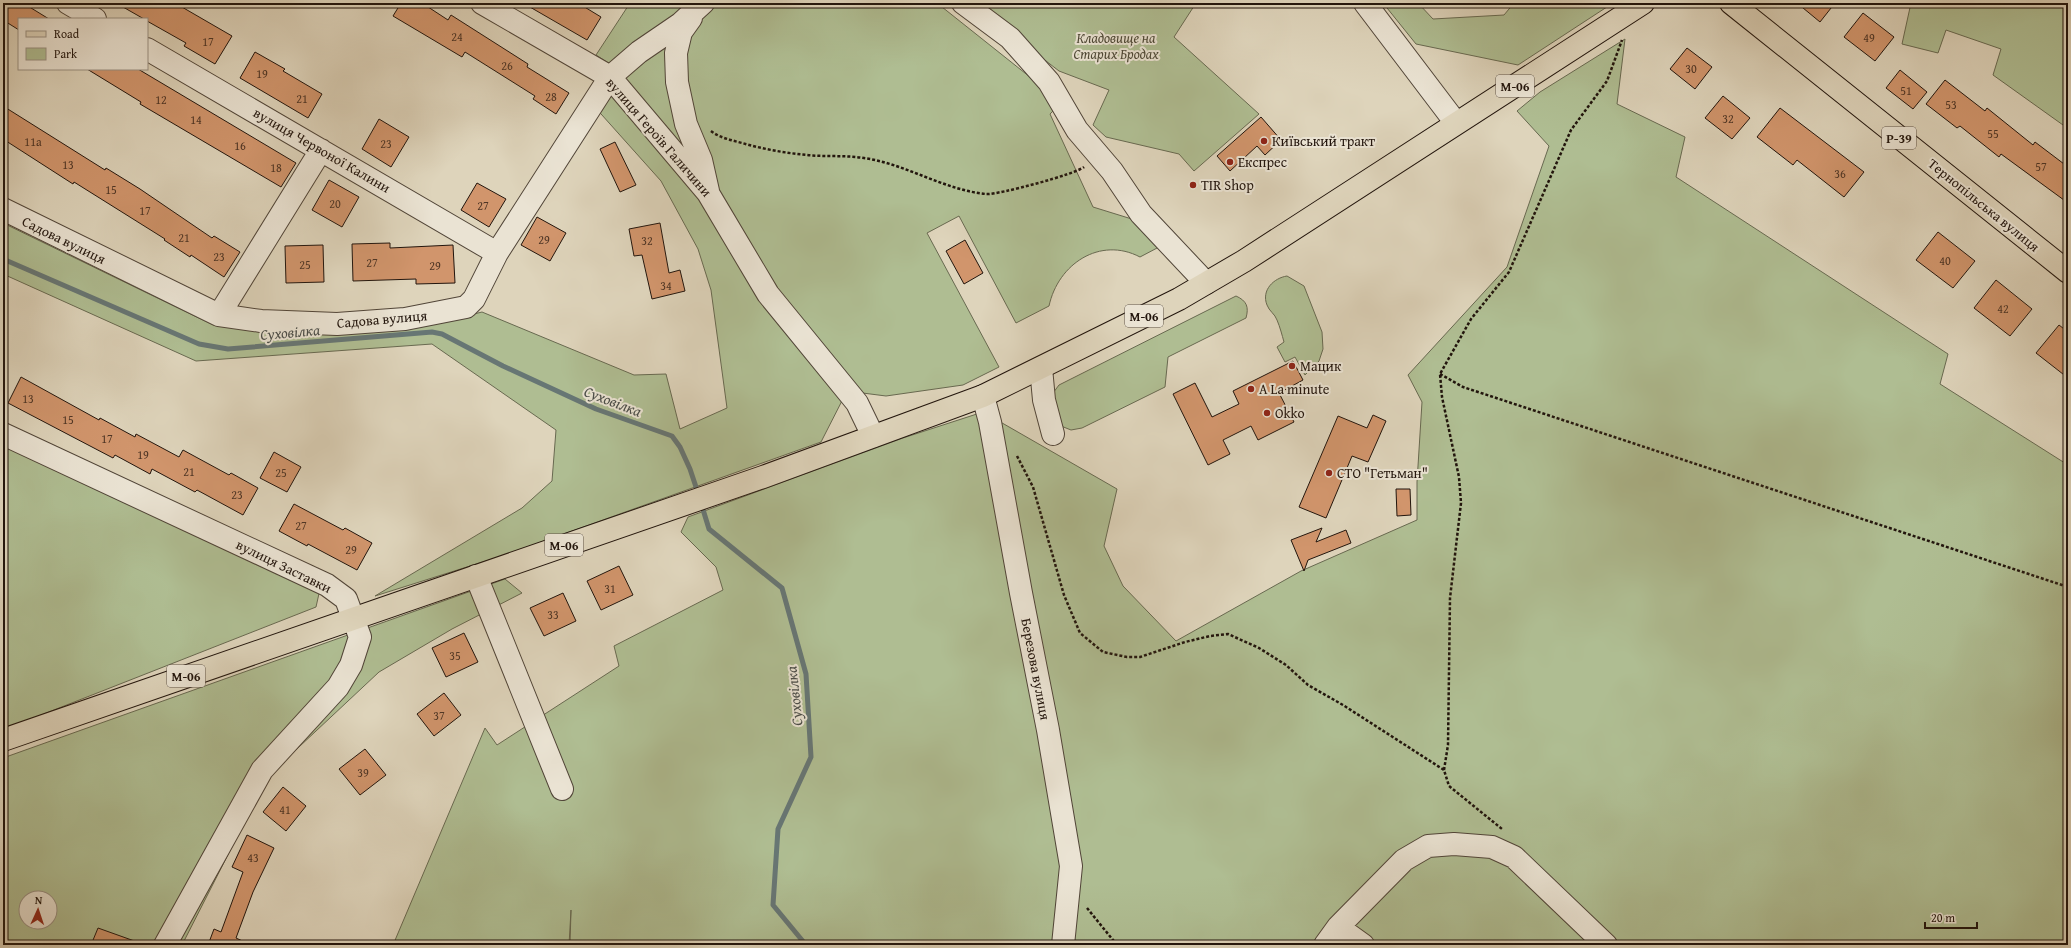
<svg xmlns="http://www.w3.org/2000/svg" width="2071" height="948" viewBox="0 0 2071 948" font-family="'Gentium Book Plus',serif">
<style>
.green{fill:#afbd92;stroke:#686950;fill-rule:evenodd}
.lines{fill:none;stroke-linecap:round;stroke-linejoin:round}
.stream{stroke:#677674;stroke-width:5}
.building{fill:#d1956c;stroke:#22150d}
.minor-casing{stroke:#514538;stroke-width:24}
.major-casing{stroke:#22150d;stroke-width:24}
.highway-casing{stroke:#22150d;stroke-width:24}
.path{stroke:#22150d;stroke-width:2.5;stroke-dasharray:3 2;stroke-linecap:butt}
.minor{stroke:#eae3d3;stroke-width:22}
.major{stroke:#ded4bb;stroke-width:22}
.highway{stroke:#ded4bb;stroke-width:22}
.poi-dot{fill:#8f2418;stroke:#eae3d3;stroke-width:1.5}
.labels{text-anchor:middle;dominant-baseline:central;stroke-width:4;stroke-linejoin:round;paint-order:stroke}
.number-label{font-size:12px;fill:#4e3525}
.shield{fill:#eae3d3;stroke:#5e5348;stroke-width:1}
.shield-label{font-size:13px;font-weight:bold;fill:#22150d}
.park-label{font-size:14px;font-style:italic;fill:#4c4735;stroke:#eae3d3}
.street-label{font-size:14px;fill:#22150d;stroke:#eae3d3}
.poi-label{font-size:14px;fill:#22150d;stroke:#eae3d3;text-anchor:start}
.water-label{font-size:15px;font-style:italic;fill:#4a4d49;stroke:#eae3d3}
</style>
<rect width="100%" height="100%" fill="#ded4bb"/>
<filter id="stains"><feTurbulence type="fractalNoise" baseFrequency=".005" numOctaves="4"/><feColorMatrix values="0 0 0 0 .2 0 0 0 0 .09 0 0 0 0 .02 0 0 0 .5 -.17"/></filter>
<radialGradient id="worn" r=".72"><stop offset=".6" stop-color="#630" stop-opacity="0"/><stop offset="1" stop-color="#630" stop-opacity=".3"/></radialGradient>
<!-- green -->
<path class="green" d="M630,3h307l108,86 13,17 -8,8 43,93 42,13 24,27 -19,10c-40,-21 -82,7 -91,49l-33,17 -57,-107 -32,17 72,134 -36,18 -77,11 -39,-5 -26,51 -316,113 -130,41 147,-88 30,-27 4,-51 -124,-86 -236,17 -193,-87v-51l210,102 21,3 224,-10 24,-6 152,63 32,-1 14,55 47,-21 -16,-118 -13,-41 -37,-68 -68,-76 28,-34 -25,-16z
M971,3h225l-22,34 85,77 -65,57 -15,-17 -73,-17 -13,-12 16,-35 -50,-19z
M1383,3h35l15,16 71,-4 10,-12h99l-95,62 -102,-21z
M1911,3h157v114l-5,8 -70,-50 8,-26 -55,-19 -8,23 -36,-9z
M1625,39l-8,65 68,33 -9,40 272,177 -8,30 128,81v480h-710l-18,-13 -8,13h-762l1,-35 -2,35h-176l92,-217 12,17 122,-79 -5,-20 109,-56 -7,-23 -35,-35 7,-15 215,-79 80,-26 134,77 -13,57 19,40 53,55 125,-70 116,-51v-38l5,-80 -14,-27 99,-108 42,-121 -32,-35 23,-19z
M1287,276l17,10 18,46 1,17 -4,12 -14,14 -10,-18 -10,5 -8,-15 7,-5c-2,-7 -4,-15 -7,-22 -2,-6 -8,-9 -10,-15 -6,-15 7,-27 20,-29z
M1236,296c11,5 13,11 10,22l-78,39 -3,30 -83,41 -11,2 -10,-4 -11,-29 9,-12z
M3,434l317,155 -4,18 -313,123z
M505,579l17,14 -70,36 -73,43 -111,104 -86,169h-179v-187zM26,898h24v24h-24z"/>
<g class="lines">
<!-- stream -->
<path class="stream" d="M3,259l196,85 29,5 204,-17 10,2 61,32 93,43 76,27 8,11 10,22 8,24
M701,503l8,26 73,59 24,86 5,83 -33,72 -5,76 33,40"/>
</g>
<!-- building -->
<path class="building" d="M3,3h20l26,16h-30v11l-16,-10z
M116,3h59l57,33 -17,28 -31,-18 2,-3 -39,-22v-2h-3z
M401,3h21l26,17 3,-5 77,49 -1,3 42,26 -13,21 -23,-15 2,-3 -70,-44 -3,5 -69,-41z
M523,3h55l23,14 -14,23z
M1797,3h38l-15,19z
M1863,13l31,24 -19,24 -31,-24z
M1687,48l25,19 -17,22 -25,-20z
M255,52l30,17 -2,2 39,23 -14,24 -68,-40z
M87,69h51l158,94 -15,24 -141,-83 1,-2z
M1900,70l27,22 -14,17 -27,-21z
M1945,80l40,31 2,-3 46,37 2,-3 33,25v36l-67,-49 -2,3 -39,-31 -3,2 -31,-24z
M1723,96l27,22 -18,21 -27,-21z
M3,106l102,64 1,-2 34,21 72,49 2,-2 26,16 -16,25 -33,-22 -1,2 -26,-17 1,-1 -91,-57 -1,2 -70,-45z
M1780,108l84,64 -20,25 -47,-37 -4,5 -36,-28z
M1261,117l20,23 -16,15 -8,-9 -27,25 -13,-15z
M379,119l30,18 -18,30 -29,-18z
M615,142l21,43 -16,7 -20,-43z
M329,180l30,17 -17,30 -30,-17z
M477,183l29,16 -17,28 -28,-17z
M537,217l29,16 -16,28 -29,-16z
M660,223l9,50 11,-3 5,21 -33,8 -10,-44 -8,1 -5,-27z
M1938,232l37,29 -22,27 -37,-28z
M965,240l18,33 -19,11 -18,-33z
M390,243v5l63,-3 2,38 -39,1v-5l-63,2 -1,-37z
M323,245l1,37 -38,1 -1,-37z
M1996,280l36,29 -22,27 -36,-28z
M2059,325l9,7v46l-32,-25z
M1293,361l10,19 -24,13 15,29 -36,18 -7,-14 -28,14 7,14 -22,11 -35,-71 22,-11 17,34 27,-13 -6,-13z
M21,377l78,43 1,-2 35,19 1,-3 43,23 4,-7 46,25 2,-2 27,15 -15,27 -46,-25 -2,2 -43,-23 -2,5 -35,-19 -2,3 -105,-55z
M1373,415l13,6 -18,41 -16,-6 -26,62 -27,-11 39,-91 29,12z
M274,452l27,15 -14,25 -27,-14z
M1396,489h14l1,26 -14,1z
M294,504l49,26 2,-2 27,15 -15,27 -49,-26 -1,2 -28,-15z
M1322,528l-6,14 30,-12 5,13 -43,17 -4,11 -13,-31z
M619,566l14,29 -32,15 -14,-29z
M563,593l13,28 -32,15 -14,-28z
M464,633l14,29 -32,15 -14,-29z
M444,693l17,22 -27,21 -17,-22z
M365,749l21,26 -26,20 -21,-26z
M283,787l23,19 -20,25 -23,-19z
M247,835l27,13 -21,44 -17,46 15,7h-43l6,-16 7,3 22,-60 -11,-5z
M98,928l42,15v2h-49z"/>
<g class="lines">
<defs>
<path id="minor" d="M68,3l27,16
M482,3l128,74 98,116 60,101 89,109 16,33
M963,3l47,35 39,44 28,48 35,41 29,43 65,69
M1365,3l91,120
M691,18l-10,14 -5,21 1,29 9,42 15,36 7,31
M147,49l350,204
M3,209l216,106 42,6 76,3 68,-5 61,-12 8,-8 23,-46 113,-176 29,-25 41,-28 23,-21
M219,315l102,-165
M1041,368l3,32 9,34
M983,396l7,26 31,171 27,137 23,136 -8,79
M3,434l324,151 19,14 14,38 -9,28 -13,22 -76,83 -97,175
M476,576l86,213
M1338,927l25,18
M1325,945l13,-18 66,-67 24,-14 26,-2 38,3 22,10 92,88"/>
<path id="major" d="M1731,3l337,269"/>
<path id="highway" d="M3,740l760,-263 220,-81 196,-97 65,-38 399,-258"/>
</defs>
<!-- minor casing -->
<use href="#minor" class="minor-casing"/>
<!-- major casing -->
<use href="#major" class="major-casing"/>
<!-- highway casing -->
<use href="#highway" class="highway-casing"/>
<!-- path -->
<path class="path" d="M711,131c9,7 20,9 31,12 21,6 43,10 65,12 19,2 38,0 57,3 42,6 80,32 122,36 12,1 90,-20 98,-27
M1440,374l23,13 605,200
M1017,456l16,31 31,108 16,38 23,19 24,5h13l45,-15 25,-6 18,-2 31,14 27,17 22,20 35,20 101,65 5,16 53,43
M1444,770l4,-25 2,-147 11,-95 -2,-26 -17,-80 -2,-23 31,-55 38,-47 62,-142 36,-49 15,-41
M1087,908l30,37"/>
<!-- minor -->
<use href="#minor" class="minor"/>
<!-- major -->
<use href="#major" class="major"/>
<!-- highway -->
<use href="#highway" class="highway"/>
</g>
<!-- markers -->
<g class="poi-dot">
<circle cx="1264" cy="141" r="4"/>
<circle cx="1230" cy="162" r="4"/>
<circle cx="1193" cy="185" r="4"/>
<circle cx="1292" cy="366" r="4"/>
<circle cx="1251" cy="389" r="4"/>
<circle cx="1267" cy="413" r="4"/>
<circle cx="1329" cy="473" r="4"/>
</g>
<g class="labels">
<!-- number labels -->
<g class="number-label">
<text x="457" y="36">24</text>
<text x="1869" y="37">49</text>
<text x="208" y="41">17</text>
<text x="507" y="65">26</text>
<text x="1691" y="68">30</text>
<text x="262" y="73">19</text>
<text x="1906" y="90">51</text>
<text x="551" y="96">28</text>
<text x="302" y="98">21</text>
<text x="161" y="99">12</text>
<text x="1951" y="104">53</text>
<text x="1728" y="118">32</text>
<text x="196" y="119">14</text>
<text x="1993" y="133">55</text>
<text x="33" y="141">11а</text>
<text x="386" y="143">23</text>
<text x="240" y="145">16</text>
<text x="68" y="164">13</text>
<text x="2041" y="166">57</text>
<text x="276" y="167">18</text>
<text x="1840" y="173">36</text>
<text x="111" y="189">15</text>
<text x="335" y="203">20</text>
<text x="483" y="205">27</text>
<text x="145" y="210">17</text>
<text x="184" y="237">21</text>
<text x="544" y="239">29</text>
<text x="647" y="240">32</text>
<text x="219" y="256">23</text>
<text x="1945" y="260">40</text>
<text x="372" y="262">27</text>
<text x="305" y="264">25</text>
<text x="435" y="265">29</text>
<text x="666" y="285">34</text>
<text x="2003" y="308">42</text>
<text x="28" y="398">13</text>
<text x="68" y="419">15</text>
<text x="107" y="438">17</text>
<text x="143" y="454">19</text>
<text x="189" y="471">21</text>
<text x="281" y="472">25</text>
<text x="237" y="494">23</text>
<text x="301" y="525">27</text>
<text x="351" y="549">29</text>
<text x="610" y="588">31</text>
<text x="553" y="614">33</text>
<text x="455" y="655">35</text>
<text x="439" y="715">37</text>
<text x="363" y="772">39</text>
<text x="285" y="809">41</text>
<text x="253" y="857">43</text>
</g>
<!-- shield labels -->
<g class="shield">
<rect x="1496" y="75" width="38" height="22" rx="3"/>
<rect x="1882" y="127" width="34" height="22" rx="3"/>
<rect x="1125" y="305" width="38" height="22" rx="3"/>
<rect x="545" y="534" width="38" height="22" rx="3"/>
<rect x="167" y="665" width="38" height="22" rx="3"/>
</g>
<g class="shield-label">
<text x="1515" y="86">М-06</text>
<text x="1899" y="138">Р-39</text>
<text x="1144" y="316">М-06</text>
<text x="564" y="545">М-06</text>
<text x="186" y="676">М-06</text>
</g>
<!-- park labels -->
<g class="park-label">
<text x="1116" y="38">Кладовище на<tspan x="1116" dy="16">Старих Бродах</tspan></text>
</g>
<!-- street labels -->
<g class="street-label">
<text transform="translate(659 137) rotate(49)">вулиця Героїв Галичини</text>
<text transform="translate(322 150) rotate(30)">вулиця Червоної Калини</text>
<text transform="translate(1984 205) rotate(39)">Тернопільська вулиця</text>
<text transform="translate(64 240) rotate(26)">Садова вулиця</text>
<text transform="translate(382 319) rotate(-5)">Садова вулиця</text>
<text transform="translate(284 566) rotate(26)">вулиця Заставки</text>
<text transform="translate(1036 669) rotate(79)">Березова вулиця</text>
</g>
<!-- poi labels -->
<g class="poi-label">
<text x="1272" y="141">Київський тракт</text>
<text x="1238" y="162">Експрес</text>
<text x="1201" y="185">TIR Shop</text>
<text x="1300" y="366">Мацик</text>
<text x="1259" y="389">A La minute</text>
<text x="1275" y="413">Okko</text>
<text x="1337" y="473">СТО "Гетьман"</text>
</g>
<!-- water labels -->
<g class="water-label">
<text transform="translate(290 332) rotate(-5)">Суховілка</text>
<text transform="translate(613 401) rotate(21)">Суховілка</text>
<text transform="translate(794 696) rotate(-96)">Суховілка</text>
</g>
</g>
<!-- margin -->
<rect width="2071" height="948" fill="none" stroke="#ded4bb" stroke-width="16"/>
<rect x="4" y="4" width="2063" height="940" fill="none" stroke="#22150d" stroke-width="2"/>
<rect x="8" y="8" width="2055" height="932" fill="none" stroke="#22150d"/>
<!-- legend -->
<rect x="18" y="18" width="130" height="52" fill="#eae3d3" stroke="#9a9184"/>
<rect x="26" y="31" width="20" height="6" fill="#ded4bb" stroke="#9a9184"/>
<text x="54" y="38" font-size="12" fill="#22150d">Road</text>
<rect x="26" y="48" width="20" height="12" fill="#afbd92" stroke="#9a9184"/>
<text x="54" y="58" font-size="12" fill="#22150d">Park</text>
<!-- north arrow -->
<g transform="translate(38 910) rotate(3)"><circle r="19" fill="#eae3d3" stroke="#9a9184"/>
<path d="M0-3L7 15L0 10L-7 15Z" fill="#8f2418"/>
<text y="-6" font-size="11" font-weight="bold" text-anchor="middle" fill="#22150d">N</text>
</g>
<!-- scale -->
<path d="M1925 922v6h52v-6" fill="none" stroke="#22150d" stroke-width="2"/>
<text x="1931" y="922" font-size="12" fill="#22150d" stroke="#eae3d3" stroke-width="3" paint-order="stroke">20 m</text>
<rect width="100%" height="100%" filter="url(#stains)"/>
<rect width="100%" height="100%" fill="url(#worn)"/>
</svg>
